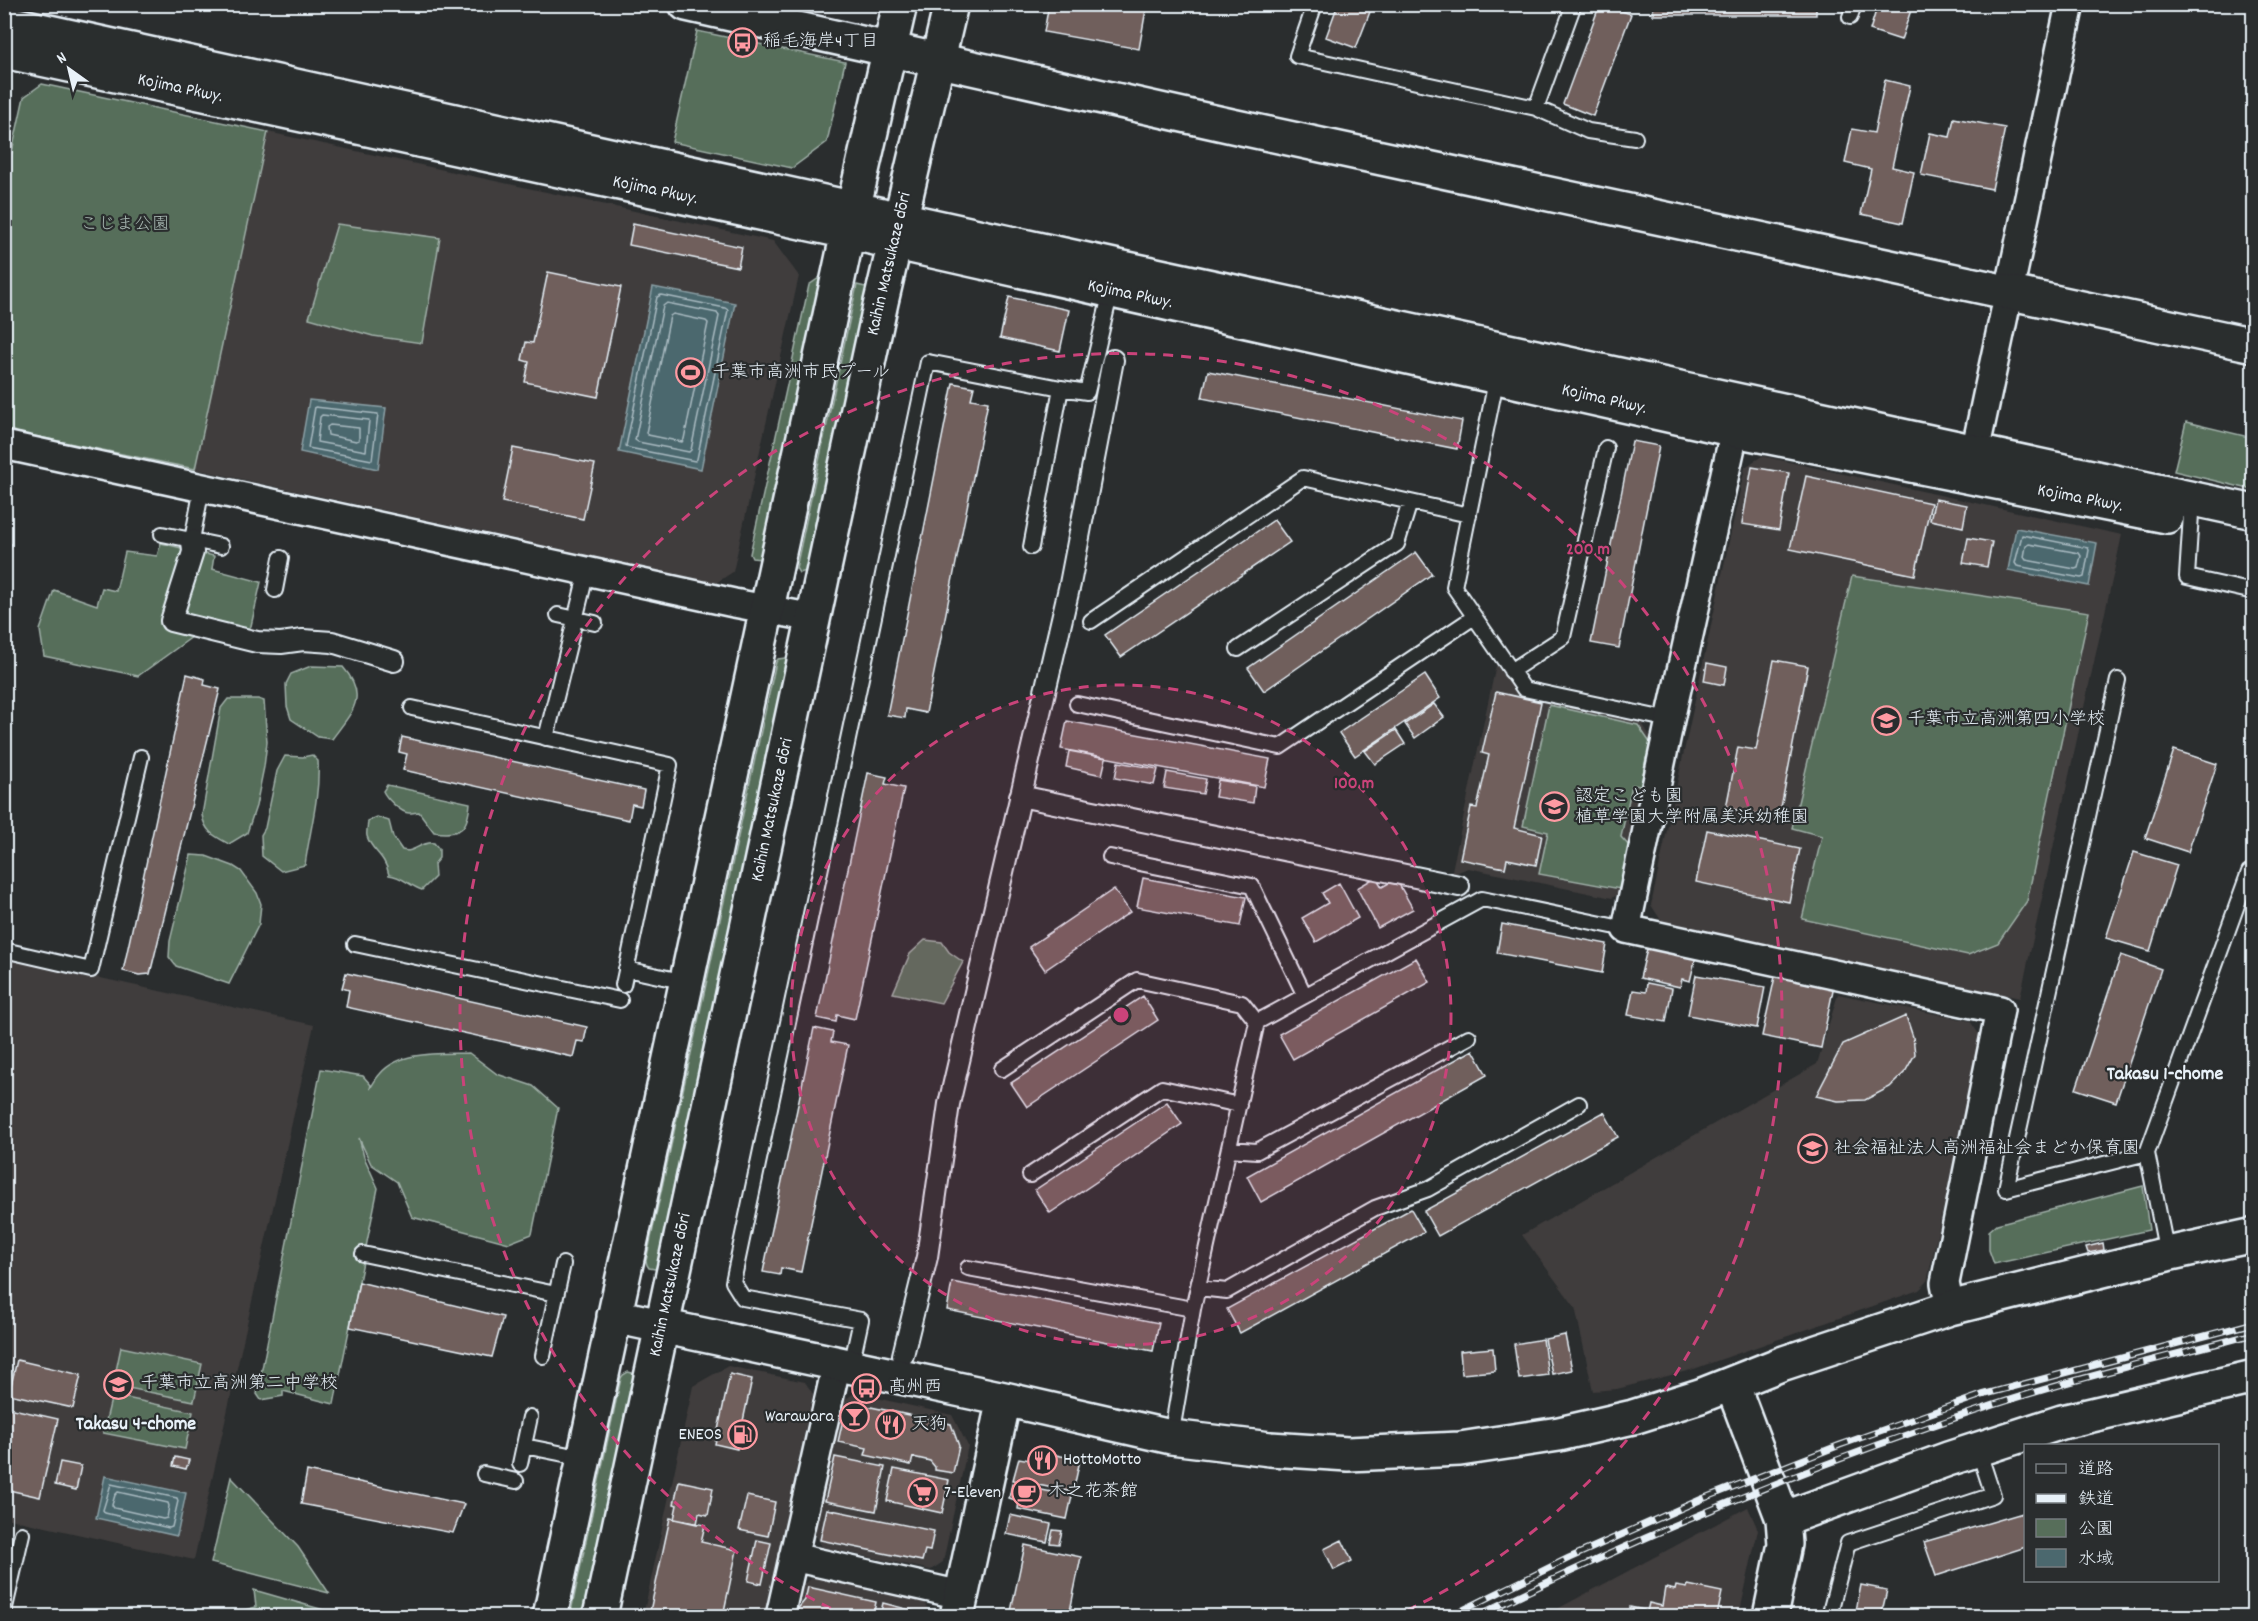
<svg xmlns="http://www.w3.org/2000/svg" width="2258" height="1621" viewBox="0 0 2258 1621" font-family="Dekko,'Klee One',sans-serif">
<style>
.built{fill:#3f3c3c}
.green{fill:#576e5a;stroke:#a0b0a9;stroke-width:1.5}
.water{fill:#4b686e;stroke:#8a9fa5;stroke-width:1.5}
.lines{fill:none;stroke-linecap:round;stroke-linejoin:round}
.shore{stroke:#a9bac1;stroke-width:1.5}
.building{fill:#705e5c;stroke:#e8f1f8;stroke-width:1.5}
.service-casing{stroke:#e8f1f8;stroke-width:18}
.pedestrian-casing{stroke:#e8f1f8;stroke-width:24}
.minor-casing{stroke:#e8f1f8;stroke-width:32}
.tertiary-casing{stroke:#e8f1f8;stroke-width:38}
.service{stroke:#2a2d2e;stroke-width:14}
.pedestrian{stroke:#2a2d2e;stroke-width:20}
.minor{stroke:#2a2d2e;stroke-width:27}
.tertiary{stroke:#2a2d2e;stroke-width:33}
.rail-casing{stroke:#e8f1f8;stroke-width:7}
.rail{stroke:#2a2d2e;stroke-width:4.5;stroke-dasharray:14;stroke-linecap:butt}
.ring{fill:none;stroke:#ca437a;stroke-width:3;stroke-dasharray:10 8}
.labels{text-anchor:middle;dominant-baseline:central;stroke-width:4.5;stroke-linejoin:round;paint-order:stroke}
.poi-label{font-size:18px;fill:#e8f1f8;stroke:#2a2d2e;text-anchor:start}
.street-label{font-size:18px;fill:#e8f1f8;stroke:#2a2d2e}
.park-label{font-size:18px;fill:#a7b6b1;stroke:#2a2d2e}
.neighbourhood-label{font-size:20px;font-weight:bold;fill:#e8f1f8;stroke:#2a2d2e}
.centre{fill:#ca437a;stroke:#2a2d2e;stroke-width:3}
.ring-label{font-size:18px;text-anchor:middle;font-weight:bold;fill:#ca437a;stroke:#2a2d2e;stroke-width:4.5;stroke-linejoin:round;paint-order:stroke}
</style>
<rect width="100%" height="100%" fill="#2a2d2e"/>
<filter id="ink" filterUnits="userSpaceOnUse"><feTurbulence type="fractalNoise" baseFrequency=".0167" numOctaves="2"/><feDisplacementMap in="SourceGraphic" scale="12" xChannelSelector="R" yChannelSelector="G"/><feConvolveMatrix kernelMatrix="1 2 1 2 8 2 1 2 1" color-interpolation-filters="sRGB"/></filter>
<g filter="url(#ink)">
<!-- built -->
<path class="built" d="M268,132l505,109 26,35 -66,296 -17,11 -521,-114z
M1762,456l360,79 -102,463 -358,-76 -11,-17 94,-438z
M1496,665l20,27 126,31 14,23 -33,145 -11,7 -144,-30 -17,7z
M5,957l309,68 -120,535 -189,-42z
M1838,994l132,27 11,16 -54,245 -8,8 -228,80 -74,19 -24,2 -18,-84 -53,-72 295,-171z
M728,1366l77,16 8,12 -49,222h-121l50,-230z
M854,1393l98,22 16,31 -25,116 -12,8 -109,-23 -8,-15 28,-130z
M1748,1507l10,23 -19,86h-195z
M816,1576l107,23 8,17h-135l7,-32z"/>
<!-- green -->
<path class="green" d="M697,31l148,31 -18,80 -35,26 -120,-26z
M42,84l226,48 -73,337 -190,-39v-247l19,-86z
M337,224l103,14 -18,105 -49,-7 -64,-18z
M819,278l2,3 -60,278 -9,-1 -2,-4 59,-269z
M857,285l13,3 -63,283 -8,2 -3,-5z
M2186,422l67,16v52l-79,-19z
M161,543l53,13 -2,13 49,13 -10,44 -16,19 -43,-8 -54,39 -94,-20 -4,-26 14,-40 43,15 5,-17 14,3 9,-39 32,4z
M1852,576l237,36 -62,289 -29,42 -30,12 -166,-36 20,-83 -30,-8z
M785,658l3,3 -129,603 -4,5 -6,-1 -2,-3 -1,-4 130,-599 2,-3z
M311,666l32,1c26,30 9,45 -11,72l-14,-2 -27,-18 -4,-13 -1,-22 5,-10z
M228,699h30l6,2 3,41 -3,25 -8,39 -9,27 -18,11c-15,-8 -24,-12 -27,-29l19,-107z
M1549,705l89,20 13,19 -1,14h-4l-5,28 -9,-1 -11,52 10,11 -11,41 -81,-15 9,-42 -25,-6z
M312,755l6,6c2,37 -8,68 -13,104l-24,6 -19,-15 -1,-21 4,-7 12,-57 8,-15 18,1z
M387,785l83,18c-2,25 -8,33 -36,29l-15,-20c-3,0 -6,1 -10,1 -8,0 -23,-15 -26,-22z
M377,817l12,4 4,16 9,13c12,4 19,-9 32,-7l5,6v9l-5,6 1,13 -13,13c-12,-4 -20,-14 -33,-15 -4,-21 -18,-24 -22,-39 -1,-4 1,-11 1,-15z
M191,855l15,1 27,10 8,5 16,22 4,11 -2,20 -30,60 -53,-18 -7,-9 1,-16z
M925,940l17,2 7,10 14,10 -22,41 -48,-10 17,-39z
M469,1053l28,21 36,12 25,22 -26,126 -23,9 -97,-26 -15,-35 -26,-18 -12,-26 5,19 14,31 -44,216 -51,-13v5l-22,4 -4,-6 64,-325 42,7 8,9 -1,4c3,-5 6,-11 10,-15 20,-24 62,-20 89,-21z
M2143,1186l6,44 -155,34 -5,-14v-19l8,-7z
M121,1347l81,17 -8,37 -81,-16z
M628,1372l4,1 3,8 -51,235h-14l51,-238 2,-3z
M112,1395l81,17 -8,37 -82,-16z
M231,1477l67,70 31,46 -118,-30z
M254,1590l80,23 3,3h-103v-3l22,-6z"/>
<!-- water -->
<path class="water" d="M653,287l82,16 -34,166 -82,-17z
M309,400l77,8 -8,61 -78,-17z
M2016,528l81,15 -8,43 -81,-16z
M105,1476l81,17 -9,43 -81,-18z"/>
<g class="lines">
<!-- shore -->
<path class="shore" d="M661,295l64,13 3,2 -31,149 -2,2 -66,-13 -3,-2 31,-149z
M667,303l50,10 2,3 -28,134 -2,2 -51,-10 -3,-2 28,-134z
M673,314l33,7 2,2 -24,116 -2,3 -34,-7 -2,-2 24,-117z
M315,407l63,7 -6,46 -64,-12z
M322,415l47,5 -3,31 -49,-9 3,-25z
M330,425l29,3v12l-3,1 -28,-6 -1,-8z
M2022,535l66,13 1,2 -5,27 -3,1 -64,-12 -2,-3z
M2029,544l50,9 2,3 -3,12 -3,1 -49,-9 -2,-3 2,-11z
M111,1484l66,14 1,3 -6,26 -3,1 -64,-15 -2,-3z
M118,1492l50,11 1,3 -2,12 -4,1 -49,-11 -2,-3 3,-10z"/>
</g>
<!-- building -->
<path class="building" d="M1049,4h98l-8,45 -95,-17z
M1338,4h35l-17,44 -30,-11z
M1600,4l31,10 -38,102 -30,-12z
M1653,4h163v11h-163z
M1878,4h35l-12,36 -31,-10z
M1885,80l25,6 -18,81 22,5 -11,51 -42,-9 10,-45 -26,-6 7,-34 22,4z
M1954,118l51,10 -13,61 -71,-14 9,-42 20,4z
M633,224l109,23 -4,20 -109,-22z
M548,272l73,15 -23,110 -73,-15 4,-20 -7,-2 4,-18 7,1z
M1009,297l60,13 -9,41 -60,-13z
M1208,371l254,50 -5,28 -255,-51z
M953,383l21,4 -3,12 17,3 -62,311 -20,-4 -1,9 -18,-3z
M1632,441l27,5 -40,202 -28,-5z
M513,448l82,16 -12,55 -81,-17z
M1752,467l37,6 -10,57 -37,-6z
M1806,476l125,27 -16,72 -125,-26z
M1935,499l32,6 -4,22 -33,-7z
M1274,520l16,22 -169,115 -16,-22z
M1968,538l24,4 -5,25 -24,-4z
M4,542l7,2 -7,28z
M1416,552l16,22 -168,117 -16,-23z
M1774,660l34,6 -29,152 -53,-10 12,-61 18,3z
M1707,663l20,4 -3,18 -20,-4z
M187,674l18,5 -1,6 16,4 -70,285 -11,1 -16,-4z
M1425,675l15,23 -85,58 -16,-23z
M1496,692l45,10 -27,126 28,7 -6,30 -29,-6 -2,9 -45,-9 11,-52 6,1 12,-53 -7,-2z
M1434,704l10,13 -29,21 -10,-14z
M1067,721l203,38 -6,28 -203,-38z
M1396,730l9,14 -30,20 -10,-13z
M402,737l242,53 -3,16 -9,-2 -3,16 -226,-50 4,-16 -8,-2z
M2174,750l43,14 -29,88 -43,-14z
M1069,751l37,7 -4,17 -36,-8z
M1118,762l40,7 -4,16 -39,-7z
M1167,772l39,7 -3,15 -39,-6z
M868,773l19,4 -2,7 19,4 -49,231 -18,-4 -1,7 -19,-4z
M1218,780l37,6 -2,17 -38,-6z
M1707,830l93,19 -11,53 -93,-20z
M2134,852l43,13 -27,86 -44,-13z
M1376,877l6,10 14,-8 17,30 -35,19 -21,-40z
M1143,878l103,19 -6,29 -103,-19z
M1339,883l19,35 -42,24 -14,-24 26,-15 -6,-10z
M1114,889l16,23 -85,58 -16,-23z
M1502,924l105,20 -5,29 -105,-20z
M1648,945l48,11 -6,25 -8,-2 -2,8 -40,-9z
M2121,955l40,14 -45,133 -40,-13z
M1416,958l14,24 -137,77 -14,-25z
M1776,972l58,13 -13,63 -59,-12z
M346,973l241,54 -3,15 -7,-1 -4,16 -227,-50 3,-17 -7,-2z
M1696,975l69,12 -8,41 -69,-13z
M1647,983l25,5 -6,34 -38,-7 5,-25 13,2z
M1143,996l15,24 -131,87 -16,-24z
M1906,1016l7,21 2,17 -10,18 -15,15 -25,13 -27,1 -22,-5 27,-52z
M814,1028l19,4 -2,10 17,3 -47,227 -20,-4 -1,7 -17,-3z
M1473,1050l14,25 -226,127 -14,-26z
M1167,1102l15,22 -132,89 -15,-23z
M1604,1112l14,25 -180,99 -14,-25z
M1411,1209l13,23 -184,101 -13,-24z
M2103,1243l1,7 -16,3 -2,-6z
M359,1282l144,35 -11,40 -142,-30z
M952,1282l207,41 -6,28 -206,-41z
M1565,1335l7,35 -20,4 -7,-35z
M1543,1339l5,36 -29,4 -5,-35z
M1493,1348l2,23 -33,3 -2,-23z
M17,1360l64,15 -8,33 -64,-14z
M730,1374l22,5 -15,70 -22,-5z
M852,1403l99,21 8,22 -6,27 -18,-3v-3l-5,-6 -17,-4 -2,8 -46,-10 2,-7 -29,-6 7,-32z
M4,1407l54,12 -18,78 -36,-8z
M1033,1450l47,10 -7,32 -60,-12 6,-22 11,2z
M175,1457l14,3 -3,9 -13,-3z
M835,1457l50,10 -9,44 -51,-10z
M60,1462l21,4 -5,24 -21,-5z
M894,1469l55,11 -7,33 -55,-12z
M307,1471l157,33 -11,29 -152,-29z
M679,1481l34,7 -5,27 -9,-2 -2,11 -23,-5 3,-14 -3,-1z
M1012,1484l60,12 -5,23 -49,-10 1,-8 -10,-3z
M747,1496l28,6 -7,34 -29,-6z
M827,1509l107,22 -4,20 -5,-1 -3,11 -102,-21z
M2026,1512v35l-90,29 -12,-34z
M1010,1515l41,9 -4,18 -41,-8z
M670,1518l35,7 -4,17 36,8 -14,66h-74z
M1053,1530l9,1 -3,13 -9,-1z
M757,1540l14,3 -9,41 -14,-3z
M1342,1540l10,21 -18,9 -10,-21z
M1025,1545l56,12 -12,59h-59z
M1688,1585l34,7 -5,24h-71l3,-13 13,3 3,-18 10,2 1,-4 11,2z
M1861,1585l26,5 -6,26h-26z
M808,1587l68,15 -3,14h-76l-1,-5 9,-11z
M883,1603l31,8 -1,5h-33z
M1630,1607l14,3 -2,6h-34l1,-3 7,2v-3l12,3z"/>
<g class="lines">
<defs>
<path id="service" d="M1315,4l-18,52 239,52 52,23 47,7
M1850,17l4,-13
M1536,108l38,-104
M1497,376l-43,211 70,102 146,31
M2192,498l-5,79 67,15
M162,534l59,12
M192,540l10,-52
M1031,547l30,-159 26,4 24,-101
M275,590l6,-32
M558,615l37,8
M1091,621l212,-143 166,37
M1238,649l159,-105 13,-42
M1511,671l52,-34 43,-189
M2118,680l-112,509 141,-36 20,101
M1077,704l203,43 194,-130
M412,708l258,57 -47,220
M546,738l41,-167
M1110,857l142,29 53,110
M355,944l265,56
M4,950l87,20 50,-213
M626,969l60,13
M1257,1022l225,-123 144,30
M1002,1069l135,-89 105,23 15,19 -64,287 -22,128
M1229,1149l28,2 212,-114
M2147,1153l102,-281
M1030,1175l132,-87 77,17
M363,1254l193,40
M968,1268l225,41
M1198,1288l29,3 148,-83 53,-19 151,-85
M543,1356l20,-92
M851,1366l10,-46 -118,-22 -10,-16 195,-920 133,26
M524,1446l60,12
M520,1464l10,-47
M484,1474l32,7
M4,1612l18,-78
M1829,1616l19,-73 145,-48 -15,-46"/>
<path id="pedestrian" d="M192,540l1,12 -22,69 86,21 24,1 22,-3 29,2 62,19
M1020,796l439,90
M903,1355l24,-98 22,-153 121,-520 43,-224"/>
<path id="minor" d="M1739,411l-69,309 -44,209 374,81 -55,273 5,25
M4,445l730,158 80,15
M1975,452l95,-448
M793,1557l168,38
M780,1616l57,-253"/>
<path id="tertiary" d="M686,4l546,122 1022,219
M4,22l1115,245 1135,245
M4,51l844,181 887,198 432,86
M614,1316l390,83 167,38 99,12 78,5 112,-5 99,-15 74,-17 67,-21 81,-32 169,-56 217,-54 87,-19
M1732,1384l51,135 2,25 -15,72
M1783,1519l165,-60 114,-37 192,-45
M550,1616l298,-1384 52,-228
M600,1616l281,-1314 70,-298
M957,1616l47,-217"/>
</defs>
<!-- service casing -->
<use href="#service" class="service-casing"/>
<!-- pedestrian casing -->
<use href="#pedestrian" class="pedestrian-casing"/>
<!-- minor casing -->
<use href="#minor" class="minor-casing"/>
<!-- tertiary casing -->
<use href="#tertiary" class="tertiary-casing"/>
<!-- service -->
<use href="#service" class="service"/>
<!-- pedestrian -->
<use href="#pedestrian" class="pedestrian"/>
<!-- minor -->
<use href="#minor" class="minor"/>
<!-- tertiary -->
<use href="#tertiary" class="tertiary"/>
<defs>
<path id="rail" d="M1451,1616l118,-58 133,-59 138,-54 142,-50 272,-72
M1477,1616c164,-80 331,-150 505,-207 89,-30 181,-51 272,-75"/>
</defs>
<!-- rail casing -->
<use href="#rail" class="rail-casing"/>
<!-- rail -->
<use href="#rail" class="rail"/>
</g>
</g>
<!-- distance rings -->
<circle cx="1121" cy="1015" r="330" fill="#ca437a" fill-opacity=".12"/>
<g class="ring">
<circle cx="1121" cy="1015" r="330"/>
<path d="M847 1616A661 661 0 1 1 1395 1616"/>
</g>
<!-- icons -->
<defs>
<symbol id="bus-ring" viewBox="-11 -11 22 22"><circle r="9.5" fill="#2a2d2e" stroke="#ff9aa2" stroke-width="1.5"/><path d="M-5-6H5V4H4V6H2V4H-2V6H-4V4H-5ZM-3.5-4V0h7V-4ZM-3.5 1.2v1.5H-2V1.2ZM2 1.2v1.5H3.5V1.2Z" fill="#ff9aa2"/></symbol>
<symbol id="stadium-ring" viewBox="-11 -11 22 22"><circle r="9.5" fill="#2a2d2e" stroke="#ff9aa2" stroke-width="1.5"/><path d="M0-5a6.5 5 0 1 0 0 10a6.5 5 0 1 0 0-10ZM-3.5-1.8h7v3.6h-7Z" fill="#ff9aa2"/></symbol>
<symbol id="school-ring" viewBox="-11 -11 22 22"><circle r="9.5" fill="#2a2d2e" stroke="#ff9aa2" stroke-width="1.5"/><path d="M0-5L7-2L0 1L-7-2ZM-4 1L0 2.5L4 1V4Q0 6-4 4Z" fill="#ff9aa2"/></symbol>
<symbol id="bar-ring" viewBox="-11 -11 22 22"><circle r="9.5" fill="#2a2d2e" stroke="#ff9aa2" stroke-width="1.5"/><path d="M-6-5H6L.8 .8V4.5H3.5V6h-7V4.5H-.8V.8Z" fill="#ff9aa2"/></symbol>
<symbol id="restaurant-ring" viewBox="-11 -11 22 22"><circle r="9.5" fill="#2a2d2e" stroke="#ff9aa2" stroke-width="1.5"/><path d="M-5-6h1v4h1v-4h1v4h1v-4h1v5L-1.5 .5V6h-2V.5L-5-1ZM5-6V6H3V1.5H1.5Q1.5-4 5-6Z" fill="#ff9aa2"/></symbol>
<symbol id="fuel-ring" viewBox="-11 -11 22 22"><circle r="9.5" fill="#2a2d2e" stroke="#ff9aa2" stroke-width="1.5"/><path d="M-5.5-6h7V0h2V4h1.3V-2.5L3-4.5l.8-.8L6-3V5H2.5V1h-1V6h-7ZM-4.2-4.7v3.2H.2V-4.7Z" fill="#ff9aa2"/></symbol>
<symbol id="cafe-ring" viewBox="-11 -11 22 22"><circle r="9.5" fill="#2a2d2e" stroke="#ff9aa2" stroke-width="1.5"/><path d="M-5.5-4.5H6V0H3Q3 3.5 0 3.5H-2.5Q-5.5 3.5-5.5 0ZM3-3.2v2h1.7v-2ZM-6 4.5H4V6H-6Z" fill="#ff9aa2"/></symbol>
<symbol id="supermarket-ring" viewBox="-11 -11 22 22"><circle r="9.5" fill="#2a2d2e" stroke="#ff9aa2" stroke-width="1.5"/><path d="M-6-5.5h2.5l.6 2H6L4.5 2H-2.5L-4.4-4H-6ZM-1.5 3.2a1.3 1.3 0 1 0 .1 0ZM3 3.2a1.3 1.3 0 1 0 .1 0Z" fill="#ff9aa2"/></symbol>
</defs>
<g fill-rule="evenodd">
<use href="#bus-ring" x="726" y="26" width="33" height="33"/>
<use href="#stadium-ring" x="674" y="356" width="33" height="33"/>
<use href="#school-ring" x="1870" y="704" width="33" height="33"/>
<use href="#school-ring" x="1538" y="790" width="33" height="33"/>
<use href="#school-ring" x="1796" y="1132" width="33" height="33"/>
<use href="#school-ring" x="102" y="1368" width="33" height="33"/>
<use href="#bus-ring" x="850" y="1372" width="33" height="33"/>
<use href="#bar-ring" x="838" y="1400" width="33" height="33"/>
<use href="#restaurant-ring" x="874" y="1408" width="33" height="33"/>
<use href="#fuel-ring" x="726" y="1418" width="33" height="33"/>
<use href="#restaurant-ring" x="1026" y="1444" width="33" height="33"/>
<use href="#cafe-ring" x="1010" y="1476" width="33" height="33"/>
<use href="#supermarket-ring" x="906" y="1476" width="33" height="33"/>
</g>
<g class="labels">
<!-- poi labels -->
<g class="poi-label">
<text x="763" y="42">稲毛海岸4丁目</text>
<text x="712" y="373">千葉市高洲市民プール</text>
<text x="1907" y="720">千葉市立高洲第四小学校</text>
<text x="1575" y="797">認定こども園<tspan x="1575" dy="21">植草学園大学附属美浜幼稚園</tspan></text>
<text x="1834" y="1149">社会福祉法人高洲福祉会まどか保育園</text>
<text x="140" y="1384">千葉市立高洲第二中学校</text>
<text x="888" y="1388">髙州西</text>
<text x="834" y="1417" text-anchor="end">Warawara</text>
<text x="911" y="1425">天狗</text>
<text x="722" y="1435" text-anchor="end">ENEOS</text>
<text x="1063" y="1460">HottoMotto</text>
<text x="1048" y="1492">木之花茶館</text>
<text x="944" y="1493">7-Eleven</text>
</g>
<!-- street labels -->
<g class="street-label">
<text transform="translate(180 89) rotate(12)">Kojima Pkwy.</text>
<text transform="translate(655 191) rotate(12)">Kojima Pkwy.</text>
<text transform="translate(890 264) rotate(-77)">Kaihin Matsukaze dōri</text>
<text transform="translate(1130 295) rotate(12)">Kojima Pkwy.</text>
<text transform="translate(1604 400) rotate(13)">Kojima Pkwy.</text>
<text transform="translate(2080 499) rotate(11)">Kojima Pkwy.</text>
<text transform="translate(773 810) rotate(-78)">Kaihin Matsukaze dōri</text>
<text transform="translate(671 1285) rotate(-78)">Kaihin Matsukaze dōri</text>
</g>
<!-- park labels -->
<g class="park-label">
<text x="125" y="225">こじま公園</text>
</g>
<!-- neighbourhood labels -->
<g class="neighbourhood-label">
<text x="2165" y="1075">Takasu 1-chome</text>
<text x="136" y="1425">Takasu 4-chome</text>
</g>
</g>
<circle cx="1121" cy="1015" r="9" class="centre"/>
<g class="ring-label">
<text x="1588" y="554">200 m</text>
<text x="1354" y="788">100 m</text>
</g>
<!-- margin -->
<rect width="2258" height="1621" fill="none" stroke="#2a2d2e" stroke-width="24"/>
<rect x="12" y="12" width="2234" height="1597" fill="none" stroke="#e8f1f8" stroke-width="2" filter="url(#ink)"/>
<!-- legend -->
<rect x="2024" y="1444" width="195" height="138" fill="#2a2d2e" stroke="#767b7f" stroke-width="1.5"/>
<rect x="2036" y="1464" width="30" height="9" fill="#2a2d2e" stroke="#767b7f" stroke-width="1.5"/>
<text x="2078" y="1474" font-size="18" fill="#e8f1f8">道路</text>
<rect x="2036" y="1494" width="30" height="9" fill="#e8f1f8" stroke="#767b7f" stroke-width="1.5"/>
<text x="2078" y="1504" font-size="18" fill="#e8f1f8">鉄道</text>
<rect x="2036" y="1519" width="30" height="18" fill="#576e5a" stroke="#767b7f" stroke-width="1.5"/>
<text x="2078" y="1534" font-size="18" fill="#e8f1f8">公園</text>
<rect x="2036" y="1549" width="30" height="18" fill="#4b686e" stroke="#767b7f" stroke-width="1.5"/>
<text x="2078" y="1564" font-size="18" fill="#e8f1f8">水域</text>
<!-- north arrow -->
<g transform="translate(69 69) rotate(326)" stroke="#2a2d2e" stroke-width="4.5" paint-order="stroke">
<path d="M0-4.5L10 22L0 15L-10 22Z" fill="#e8f1f8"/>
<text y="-9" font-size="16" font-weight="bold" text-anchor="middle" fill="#e8f1f8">N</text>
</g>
</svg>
